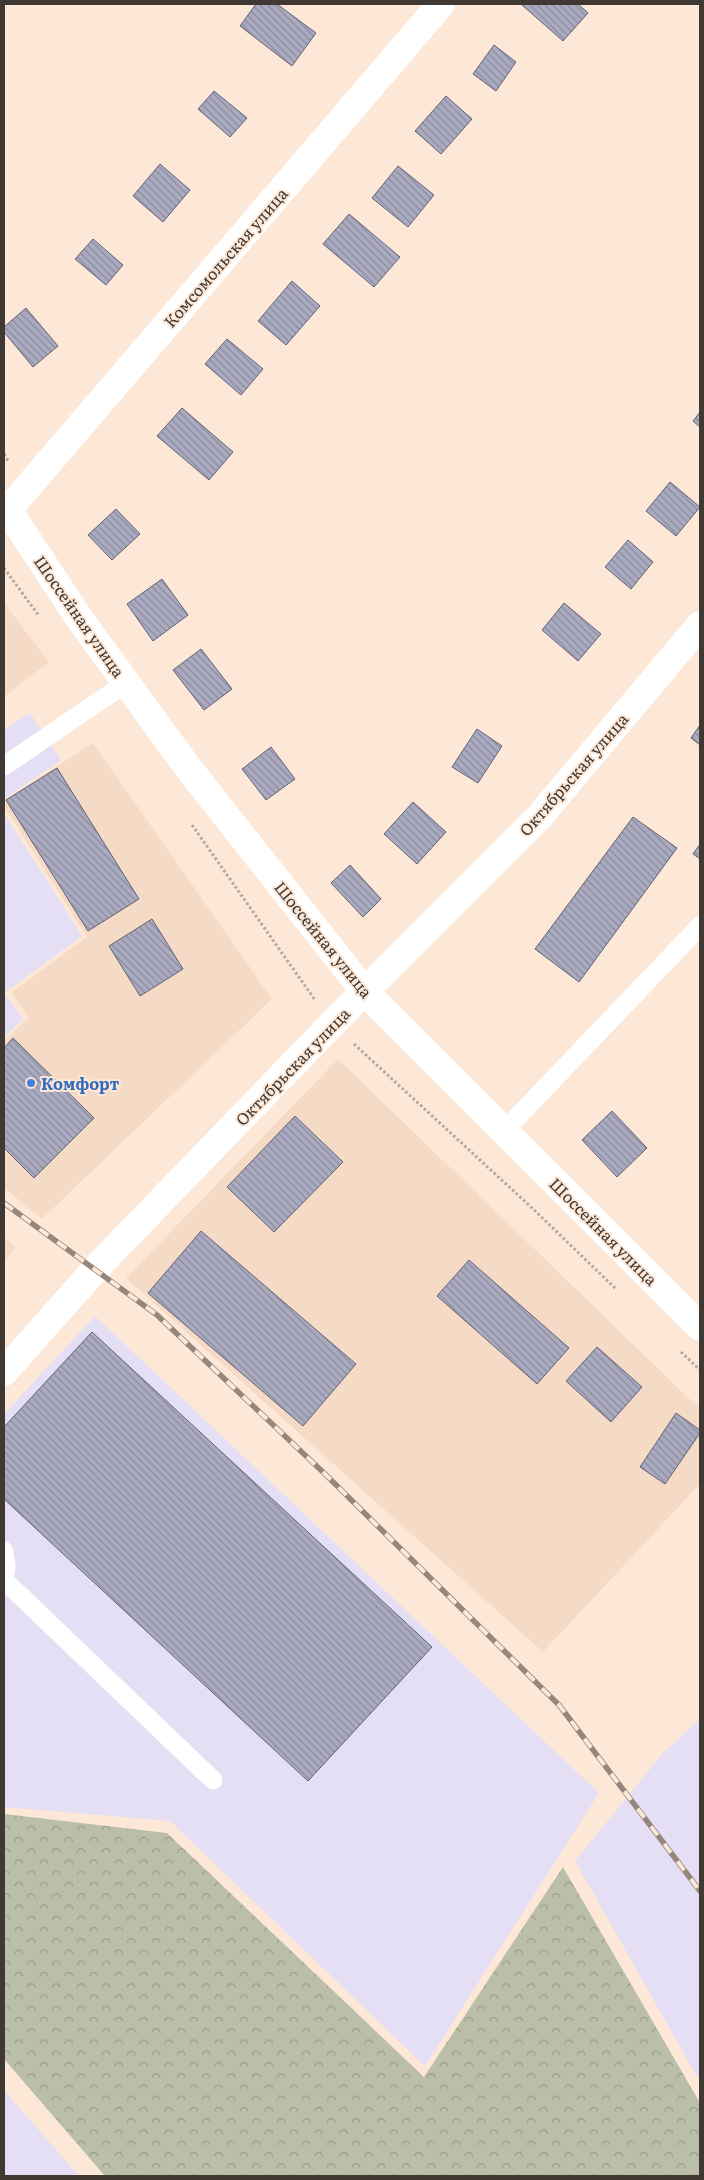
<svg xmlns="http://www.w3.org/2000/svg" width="704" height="2180" viewBox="0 0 704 2180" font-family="Literata,serif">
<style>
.built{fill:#f5dbc6}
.industrial{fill:#e4dff4}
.forest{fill:url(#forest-crowns)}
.building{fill:url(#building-back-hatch);stroke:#626276}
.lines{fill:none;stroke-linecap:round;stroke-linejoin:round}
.path{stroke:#b6a69a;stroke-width:3;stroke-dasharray:2.5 2.5;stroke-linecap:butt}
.service{stroke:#fff;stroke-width:19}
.minor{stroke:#fff;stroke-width:28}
.secondary{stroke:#fff;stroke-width:28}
.rail-casing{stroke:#95877c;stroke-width:5.5}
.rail{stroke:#fde8d8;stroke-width:4;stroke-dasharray:11;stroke-linecap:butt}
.shop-dot{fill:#3f7fe0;stroke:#fde8d8;stroke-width:2}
.labels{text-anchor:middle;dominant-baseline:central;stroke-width:4;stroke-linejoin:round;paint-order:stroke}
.street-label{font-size:16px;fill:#403832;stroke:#fde8d8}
.shop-label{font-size:16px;font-weight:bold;fill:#366cbe;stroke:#fde8d8;text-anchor:start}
</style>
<defs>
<pattern id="forest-crowns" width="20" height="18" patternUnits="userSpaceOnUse" patternTransform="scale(1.25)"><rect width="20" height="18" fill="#bbbfa8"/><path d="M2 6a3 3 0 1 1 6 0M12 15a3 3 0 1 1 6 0" fill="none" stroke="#999c89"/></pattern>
<pattern id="building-back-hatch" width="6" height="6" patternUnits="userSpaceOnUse" patternTransform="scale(1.25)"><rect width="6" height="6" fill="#aaaac0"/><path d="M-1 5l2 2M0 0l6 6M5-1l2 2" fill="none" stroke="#8c8b9d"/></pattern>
</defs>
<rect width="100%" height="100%" fill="#fde8d8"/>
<!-- built -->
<path class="built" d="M4,603l45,59 -45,35z
M93,743l179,256 -230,220 -38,-31v-147l25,-24 -18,-24 76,-56 -83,-131v-6z
M338,1059l362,350v75l-157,168 -417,-374z
M4,1237l12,10 -12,15z"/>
<!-- industrial -->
<path class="industrial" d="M30,713l31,47 -57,39v-69z
M4,813l78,123 -78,57 19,26 -19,19z
M95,1316l504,477 -174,273 -255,-245 -166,-14v-393z
M700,1719v363l-125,-221 88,-108z
M4,2090l75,86h-75z"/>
<!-- forest -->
<path class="forest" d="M4,1814l163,19 257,244 139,-210 137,236v73h-595l-101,-117z"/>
<!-- building -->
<path class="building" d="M256,4h21l39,29 -24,33 -52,-40z
M523,4h55l10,9 -25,28 -41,-36z
M494,45l22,17 -20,29 -23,-17z
M214,91l33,27 -17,19 -32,-28z
M446,96l26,23 -31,35 -26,-23z
M160,164l30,26 -27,32 -30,-26z
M398,166l36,29 -26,32 -36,-29z
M349,214l51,43 -26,30 -51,-43z
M93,239l30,26 -17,20 -31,-26z
M292,281l28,25 -34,39 -28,-24z
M26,308l32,38 -25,21 -29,-35v-5z
M227,339l36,30 -22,26 -36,-31z
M182,408l51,44 -24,28 -52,-44z
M700,412v15l-7,-6z
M670,482l30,25 -24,29 -30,-25z
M116,509l24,25 -28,26 -24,-25z
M628,540l25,22 -22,27 -26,-22z
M162,579l26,36 -35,26 -26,-37z
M564,603l37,31 -23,27 -36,-31z
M201,649l31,40 -28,21 -31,-40z
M700,725v20l-9,-7z
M477,729l25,17 -24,37 -26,-16z
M271,747l24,32 -29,21 -24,-31z
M57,768l82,131 -51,32 -82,-131z
M413,802l33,30 -29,32 -33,-30z
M633,817l44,31 -98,134 -44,-33z
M700,844v15l-7,-5z
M350,865l31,34 -18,18 -32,-34z
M152,919l31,50 -43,27 -31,-50z
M13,1038l81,80 -60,60 -30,-30v-100z
M612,1111l35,37 -30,29 -35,-37z
M295,1116l48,46 -69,70 -47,-45z
M201,1231l155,133 -53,62 -155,-133z
M469,1260l100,88 -32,36 -100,-88z
M92,1332l340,315 -124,134 -304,-282v-72z
M597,1347l45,40 -31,35 -45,-41z
M676,1413l24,17v3l-35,51 -25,-17z"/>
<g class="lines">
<!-- path -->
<path class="path" d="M4,454l5,8
M4,568l35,48
M192,825l123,175
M354,1044l177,163 86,83
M681,1352l19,18"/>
<!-- service -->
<path class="service" d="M4,766l122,-83
M504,1131l196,-205
M4,1551l2,16 -2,12
M4,1580l209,200"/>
<!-- minor -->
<path class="minor" d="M8,510l433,-506
M4,1372l96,-108 232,-240 207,-207 161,-192"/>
<!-- secondary -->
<path class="secondary" d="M4,504l75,114 107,147 179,227 335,335"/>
<defs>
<path id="rail" d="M4,1203l153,112 168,159 234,231 141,186"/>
</defs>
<!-- rail casing -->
<use href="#rail" class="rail-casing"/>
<!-- rail -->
<use href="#rail" class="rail"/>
</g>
<!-- markers -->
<circle class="shop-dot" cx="31" cy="1083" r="5"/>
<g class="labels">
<!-- street labels -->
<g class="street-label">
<text transform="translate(225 257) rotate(-49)">Комсомольская улица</text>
<text transform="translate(80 616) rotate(55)">Шоссейная улица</text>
<text transform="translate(573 774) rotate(-49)">Октябрьская улица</text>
<text transform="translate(324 939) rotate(51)">Шоссейная улица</text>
<text transform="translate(292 1066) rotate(-46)">Октябрьская улица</text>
<text transform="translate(604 1231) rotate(45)">Шоссейная улица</text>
</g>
<!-- shop labels -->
<g class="shop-label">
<text x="41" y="1083">Комфорт</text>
</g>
</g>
<!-- border -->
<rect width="704" height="2180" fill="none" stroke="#403832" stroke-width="10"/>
</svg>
